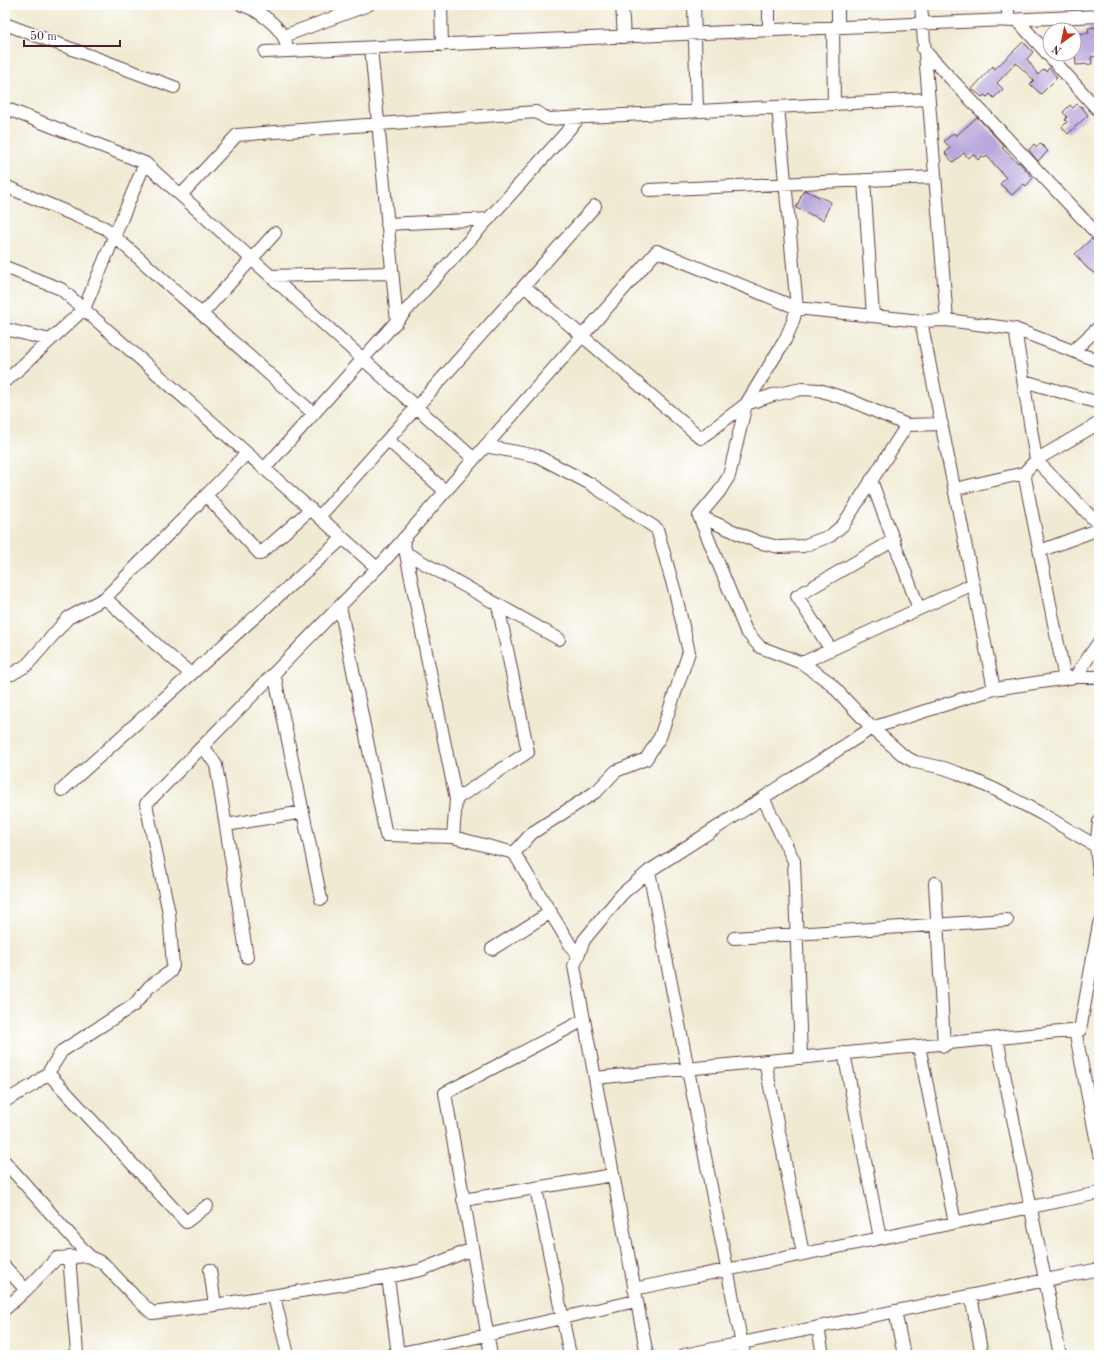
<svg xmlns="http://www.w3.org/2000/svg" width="1104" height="1360" viewBox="0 0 1104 1360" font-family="'Old Standard TT',serif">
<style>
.building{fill:#b8a8dd}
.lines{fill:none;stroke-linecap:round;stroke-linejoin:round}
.street-casing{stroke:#633d44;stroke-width:14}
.street{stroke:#fff;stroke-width:12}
</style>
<rect width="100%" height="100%" fill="#fff"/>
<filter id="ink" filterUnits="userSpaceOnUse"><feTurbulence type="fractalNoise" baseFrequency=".025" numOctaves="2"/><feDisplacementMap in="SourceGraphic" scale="8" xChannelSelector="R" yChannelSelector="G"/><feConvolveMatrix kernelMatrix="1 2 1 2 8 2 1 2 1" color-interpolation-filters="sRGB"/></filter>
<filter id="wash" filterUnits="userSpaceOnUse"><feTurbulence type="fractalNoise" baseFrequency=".012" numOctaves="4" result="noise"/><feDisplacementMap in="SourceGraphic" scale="16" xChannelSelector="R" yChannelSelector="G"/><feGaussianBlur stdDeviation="0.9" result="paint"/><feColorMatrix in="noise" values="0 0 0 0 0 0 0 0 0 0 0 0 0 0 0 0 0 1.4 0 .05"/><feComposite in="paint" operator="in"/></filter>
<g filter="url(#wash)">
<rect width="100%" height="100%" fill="#efead2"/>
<g id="blocks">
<!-- building -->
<path class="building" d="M1099,27v29l-8,1 1,7 -16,1 -2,-31 15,-1 -1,-5z
M1023,42l10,10 -6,7 11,16 6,-6 2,3 3,-4 8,10 -16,16 -11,-10 4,-4 -18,-17 -19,20 6,6 -9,9 -4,-4 -3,3 -3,-2 -2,2 -10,-8 21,-23 2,3z
M1077,104l3,3 1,-1 7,9 -20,19 -6,-7 5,-5 -2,-2 2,-3 -4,-5 7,-7 3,3z
M977,117l27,29 -2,2 16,15 1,-1 14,16 -7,8 -2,-2 -12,11 -12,-11 6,-6 -19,-22 -2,2 -3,-2 -4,4 -5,-6 -5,4 -4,-5 -11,9 -8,-9 5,-5 -6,-7 10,-8 2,3z
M1040,143l8,8 -10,10 -9,-11 5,-6 3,3z
M804,190l27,12 -8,18 -27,-12z
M1091,239l5,4h3v34l-13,-10 -11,-13z"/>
</g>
</g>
<g filter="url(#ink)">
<use href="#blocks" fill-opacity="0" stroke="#633d44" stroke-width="1"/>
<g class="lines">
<defs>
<path id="street" d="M242,5c15,4 40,22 44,38
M441,5l1,40
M622,5l2,32
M694,5l3,106
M769,5v26
M838,5v23
M921,5l26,315
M1008,5v16
M1017,20l82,91
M5,24l169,63
M833,28l1,76
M284,36l84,-31
M371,48l26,274
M923,49l176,187
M265,52l834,-36
M5,108l140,55 329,296
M864,180l9,136
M5,186l100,42 209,186
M649,190l286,-13
M181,195l56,-60 299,-23 12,7 380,-20
M387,224l102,-5
M5,267l56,22 316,279
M270,276l122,-3
M524,286l177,152 45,-34 27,-9 29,-6 17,1 31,10 57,25 35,-1
M202,314l73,-81
M921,321l73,368
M5,329l45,11
M1015,329l21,131 63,65
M1073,351l26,-24
M8,379l76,-70 61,-146
M1024,381l75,22
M388,440l57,51
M485,446l52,10 52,27 68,46 18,63 14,60 -29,85 -14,22 -30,12 -19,20 -65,42 -18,20
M264,469l316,-352
M1024,473l41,206
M871,480l48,129
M955,489l69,-16 12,-13 63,-37
M206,495l54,59 51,-45
M699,516l47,115 14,16 42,16 27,19 43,46 32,28 11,6 29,6 14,5 38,17 46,24 57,34
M699,516l20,-24 10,-16 17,-72 39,-64 7,-16 5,-16 -19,-201
M699,516l59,26 21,5 24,-1 27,-10 13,-11 64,-100
M319,517l276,-311
M403,539l53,260 -3,38
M1040,551l59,-22
M406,553l153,86
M105,598l53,48 33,28
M340,606l46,229 67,2 61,16 63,103
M831,650l-34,-54 97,-56
M802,663l171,-79
M5,673l7,1 15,-9 41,-47 37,-20 83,-84 59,-61
M274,673l47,226
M1075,677l24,-35
M203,746l13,19 31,192
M62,790l281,-252
M763,798l31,63 7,197
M456,799l72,-47 -30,-147
M1099,822l-3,25 3,26
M226,825l77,-13
M649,871l95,484
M935,883l9,163
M734,938l273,-18
M492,949l59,-37
M1075,1030l24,123
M997,1038l63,317
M919,1046l36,177
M844,1053l36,185
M765,1061l38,193
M48,1073l138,149 21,-16
M595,1078l485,-48 19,-106
M5,1101l28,-16 15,-12 14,-22 72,-46 15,-18 21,-15 3,-6 -4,-53 -23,-109 239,-244 272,-309 140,57 124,13 26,-1 68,9 84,32
M5,1162l84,94
M536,1188l34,167
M463,1200l150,-25
M69,1256l8,97 -4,2
M5,1267l21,23
M210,1270l5,35
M388,1277l10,78
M634,1289l465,-96
M274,1296l14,59
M971,1296l11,59
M5,1309l21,-19 31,-32 32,-2 15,8 32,34 16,15 63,-8 173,-28 33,-7 51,-21
M895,1311l9,44
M818,1327l5,28
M391,1355l96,-20 149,-34
M491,1355l-46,-262 139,-73
M647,1355l-73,-389 10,-26 38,-46 27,-23 223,-143 122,-39 81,-12h24
M684,1355l415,-86"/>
</defs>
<!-- street casing -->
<use href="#street" class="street-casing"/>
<!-- street -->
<use href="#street" class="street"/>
</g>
</g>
<!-- margin -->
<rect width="1104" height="1360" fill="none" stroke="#fff" stroke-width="20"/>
<!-- north arrow -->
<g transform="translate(1062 42) rotate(213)"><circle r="19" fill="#ffffff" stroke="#b7a5aa"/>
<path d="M0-3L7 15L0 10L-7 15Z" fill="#c8321e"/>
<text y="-6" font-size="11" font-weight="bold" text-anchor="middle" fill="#4a1f2b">N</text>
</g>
<!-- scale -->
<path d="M24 40v6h96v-6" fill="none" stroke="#4a1f2b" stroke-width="2"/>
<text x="30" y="40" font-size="12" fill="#4a1f2b" stroke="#ffffff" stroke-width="3" paint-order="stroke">50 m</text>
</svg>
